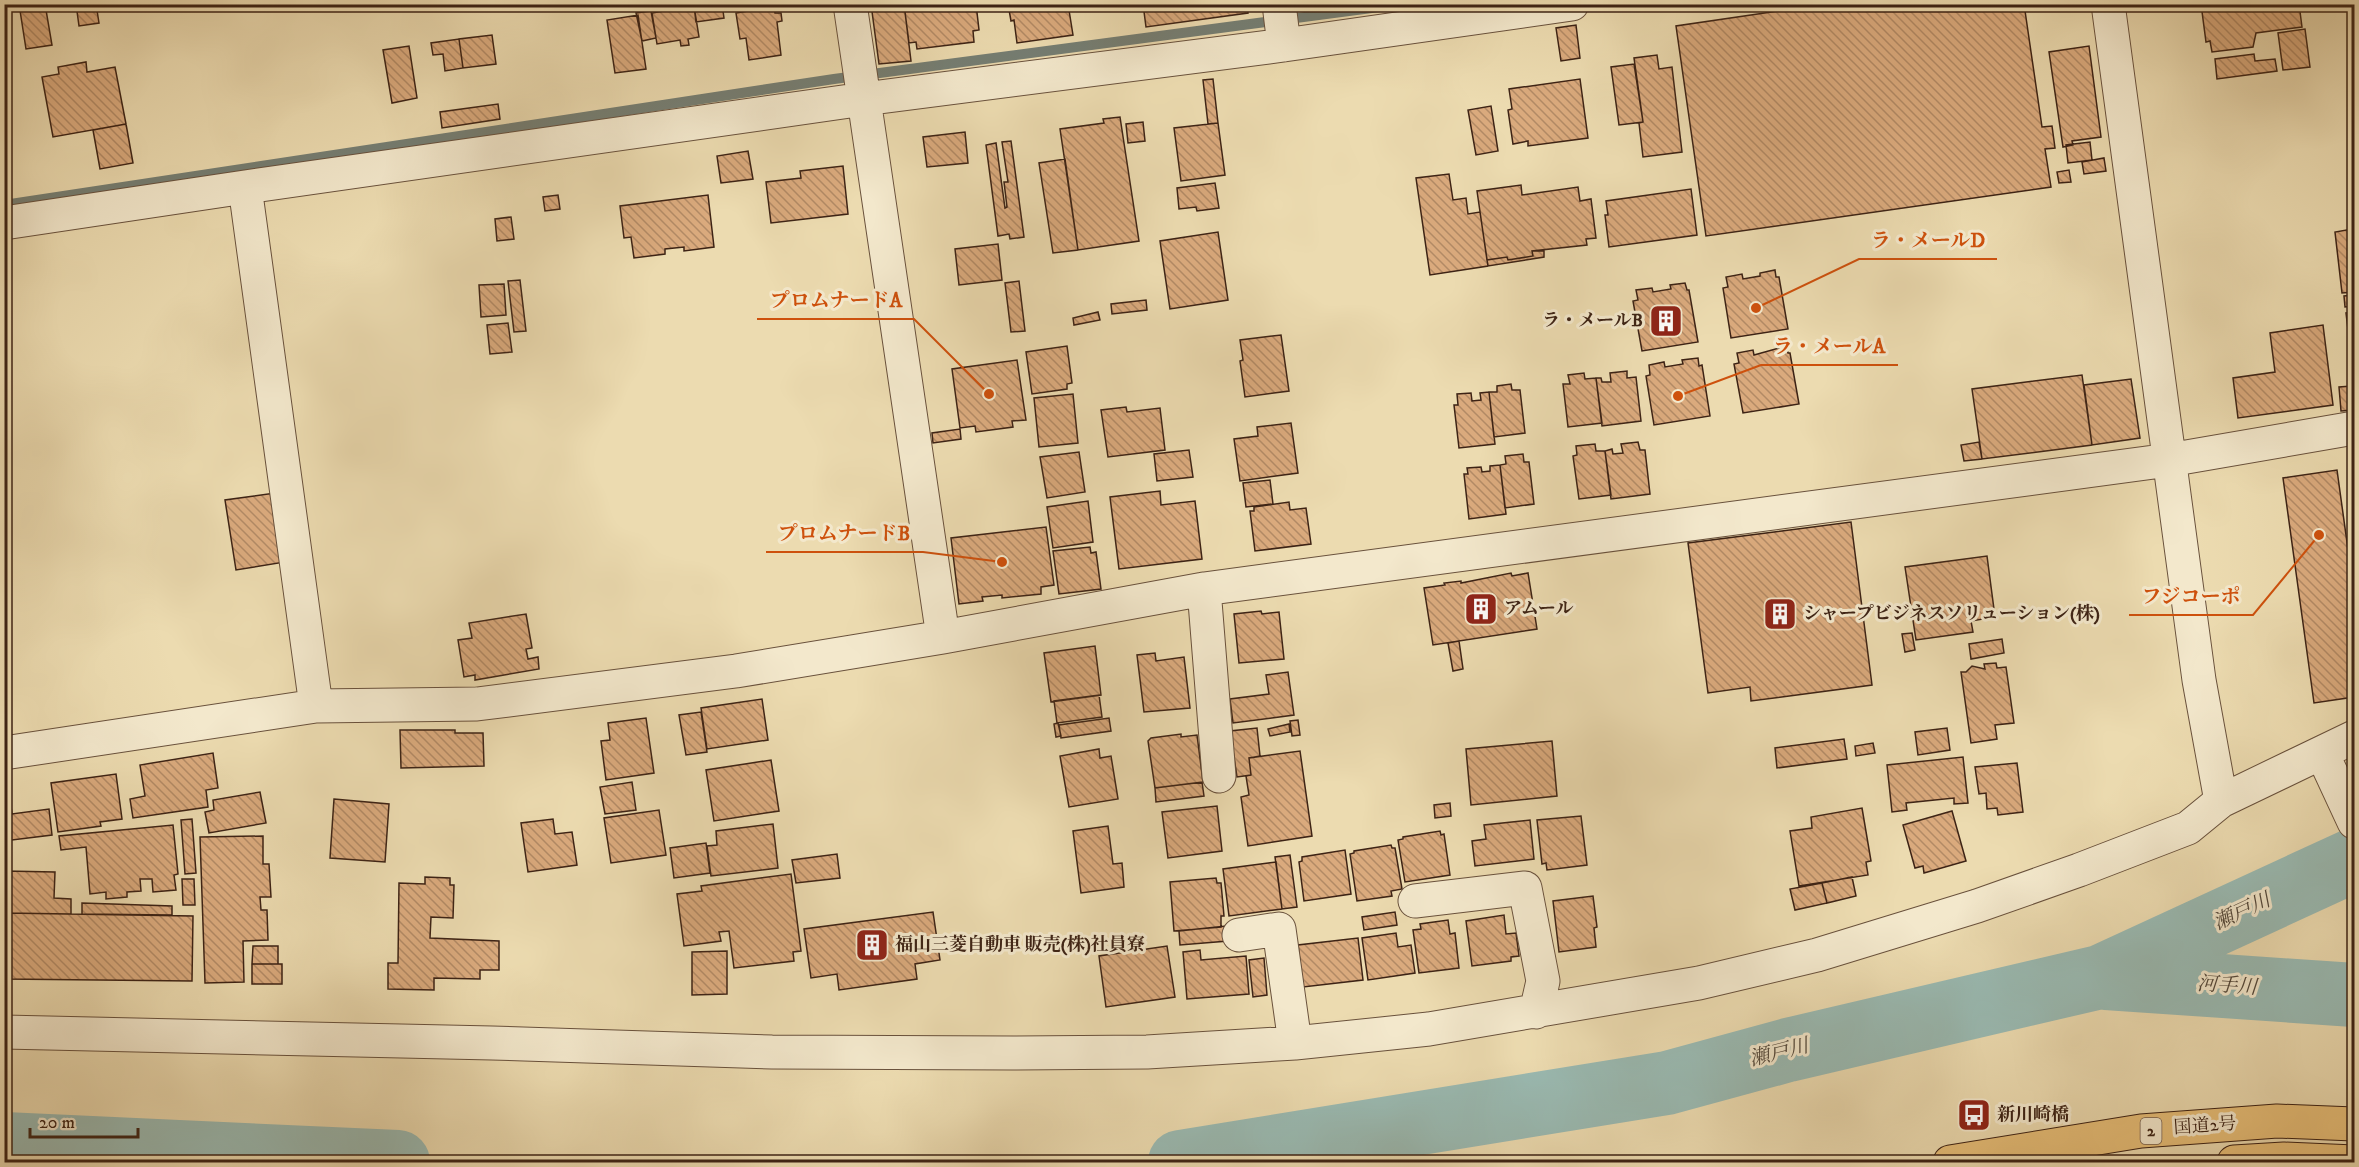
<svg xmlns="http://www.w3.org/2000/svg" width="2359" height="1167" viewBox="0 0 2359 1167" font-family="'IM FELL DW Pica','Noto Serif JP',serif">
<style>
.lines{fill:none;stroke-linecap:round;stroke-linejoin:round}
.stream{stroke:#757e73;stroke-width:10}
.river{stroke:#9abab2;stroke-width:64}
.building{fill:url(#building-back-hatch);stroke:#3d2315;stroke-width:1.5}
.minor-casing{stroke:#69513c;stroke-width:35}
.highway-casing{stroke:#3d2315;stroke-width:35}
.minor{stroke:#f3e8cc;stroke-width:33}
.highway{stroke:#e6be78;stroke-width:33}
.labels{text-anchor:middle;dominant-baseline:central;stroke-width:6;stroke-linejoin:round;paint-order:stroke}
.shield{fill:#f3e8cc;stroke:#745e4c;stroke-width:1.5}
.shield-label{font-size:16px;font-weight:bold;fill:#3d2315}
.poi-label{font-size:18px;font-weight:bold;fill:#3d2315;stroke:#f3e8cc;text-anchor:start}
.street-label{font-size:18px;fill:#3d2315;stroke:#f3e8cc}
.water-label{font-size:20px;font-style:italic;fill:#54493c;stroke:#f3e8cc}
.leader{fill:none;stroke:#ce510d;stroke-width:2}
.callout-dot{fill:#ce510d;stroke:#f3e8cc;stroke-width:2}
.callout-label{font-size:20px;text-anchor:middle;font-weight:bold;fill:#ce510d;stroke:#f3e8cc;stroke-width:6;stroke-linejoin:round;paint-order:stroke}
</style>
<defs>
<pattern id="building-back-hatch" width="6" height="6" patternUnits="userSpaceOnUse" patternTransform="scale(1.5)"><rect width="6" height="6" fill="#daaa7d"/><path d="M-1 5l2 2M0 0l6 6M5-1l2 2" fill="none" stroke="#b28a65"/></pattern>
</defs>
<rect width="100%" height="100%" fill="#ecdbb0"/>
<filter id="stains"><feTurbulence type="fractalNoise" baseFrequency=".00333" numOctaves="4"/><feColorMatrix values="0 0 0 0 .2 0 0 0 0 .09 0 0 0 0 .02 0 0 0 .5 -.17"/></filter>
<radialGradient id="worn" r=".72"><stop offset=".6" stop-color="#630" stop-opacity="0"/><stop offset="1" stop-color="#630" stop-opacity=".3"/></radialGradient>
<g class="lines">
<!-- stream -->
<path class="stream" d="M4,205l830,-126 568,-75"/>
<!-- river -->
<path class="river" d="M2106,978l248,17
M4,1144l394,18
M1180,1162l487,-79 121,-33 312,-73 254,-117"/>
</g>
<!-- building -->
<path class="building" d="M19,4h26l7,41 -26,4z
M76,4h20l3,19 -20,3z
M722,4l2,14 -28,4 -2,-16z
M871,4h33l7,57 -32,3z
M904,4h72l3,26 -6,1 1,11 -57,7 -1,-7 -7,1z
M1008,4h60l5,31 -56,8 -3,-23 -3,1z
M1143,4h104l1,9 -102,14z
M1826,4h198l18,123 10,-1 3,22 -10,1 6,38 -345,49 -30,-210z
M2201,4h98l3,23 -46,6 -3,14 -41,5 -2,-11 -4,1z
M694,6l5,31 -11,2 1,6 -8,1 -1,-6 -23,4 -5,-31z
M774,7l1,6h6l1,8 -5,1 4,33 -32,5 -3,-22 -6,1 -4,-26z
M651,11l5,27 -14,3 -6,-28z
M638,15l8,54 -31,4 -8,-53z
M1576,25l4,33 -19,3 -5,-33z
M2305,29l5,38 -27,3 -5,-37z
M492,35l4,29 -33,4 -4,-29z
M459,39l4,29 -18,3 -2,-17 -10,1 -2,-12z
M409,46l8,52 -25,5 -9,-53z
M2089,46l12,91 -29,4 1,4 -10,2 -14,-95z
M2254,54l1,7 20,-2 2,12 -60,8 -2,-20z
M1657,55l2,14 13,-2 10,85 -39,5 -4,-34 4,-1 -9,-64z
M86,62l1,10 28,-5 11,57 -73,13 -11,-60 17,-3 -1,-7z
M1634,64l9,58 -24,3 -8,-58z
M1213,79l5,44 -10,1 -5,-44z
M1580,79l8,59 -60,8v-5l-15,3 -5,-34 4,-1 -3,-20z
M498,104l2,15 -58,9 -2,-16z
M1491,106l7,45 -22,4 -8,-45z
M1120,117l19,124 -61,9 -18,-121 44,-6 -1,-4z
M1143,122l2,19 -17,2 -2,-19z
M1218,123l7,52 -44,6 -7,-53z
M126,124l7,39 -33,6 -7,-39z
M965,132l3,31 -41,4 -4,-30z
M1011,141l13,96 -14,2 -1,-5 -11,2 -12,-91 10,-2 9,65 2,-1 -3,-25h4l-6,-40z
M2090,142l2,18 -24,3 -2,-18z
M748,151l5,28 -32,4 -4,-27z
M2104,158l2,13 -22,3 -2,-12z
M1065,159l13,91 -25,3 -14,-90z
M843,166l5,48 -77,9 -5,-41 35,-4 -1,-7z
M2069,170l2,12 -12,1 -2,-11z
M1449,174l4,26 13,-2 2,16 12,-2 8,54 -58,9 -14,-97z
M1215,183l4,25 -22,3 -1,-4 -17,2 -2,-21z
M1521,185l1,10 56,-8 2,14 11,-2 5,39 -10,1 1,6 -55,6 1,5 -25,4 -1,-3 -20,3 -10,-69z
M1691,189l6,46 -88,12 -4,-32h3l-2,-14z
M558,195l2,14 -15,2 -2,-14z
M708,195l6,52 -30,4v-4l-19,2v5l-31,4 -3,-21 -7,1 -4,-32z
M511,217l3,22 -17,2 -2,-22z
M2352,229l2,5v58l-12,1 -7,-61z
M1218,232l10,68 -58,9 -10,-68z
M998,244l4,36 -43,5 -4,-36z
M1532,251h12v6l-56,9 -1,-6 20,-3 1,3 25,-4z
M1775,270l1,7h3l9,52 -57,9 -8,-50 5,-1 -2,-10 16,-3 1,5 17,-3v-3z
M520,280l6,51 -12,1 -6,-51z
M1019,281l6,50 -14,1 -6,-49z
M1685,283l2,7h2l9,52 -56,9 -9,-50 5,-1 -2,-10 16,-2 1,4 18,-3 -1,-4z
M504,284l2,31 -25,2 -2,-32z
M2354,295v11l-9,1 -1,-11z
M1146,300l1,10 -35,4 -1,-10z
M1098,312l2,8 -26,5 -1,-7z
M2354,312v68l-8,-67z
M508,323l4,29 -22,2 -3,-29z
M2323,325l10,80 -95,13 -5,-40 42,-6 -5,-39z
M1281,335l8,56 -44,6 -5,-36 3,-1 -3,-20z
M1067,346l5,37 -5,1v5l-35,5 -6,-42z
M1786,346l2,7h2l9,51 -56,9 -9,-49 5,-1 -2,-10 16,-3 1,5z
M1698,358l1,8 3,-1 8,51 -56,9 -8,-49 4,-1 -1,-10 15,-3 1,5 18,-3 -1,-4z
M1017,360l9,60 -14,1 1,6 -37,5 -1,-6 -15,2 -8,-59z
M1627,371v7l9,-1 5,44 -39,5 -6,-48h5l1,4h9l-1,-9z
M1584,373l1,6 11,-1 6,45 -34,4 -5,-43h7l-2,-9z
M2082,375l10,70 -110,14 -10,-70z
M2131,379l9,59 -48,7 -8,-60z
M1511,384l1,6h8l5,43 -31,4 -5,-45h8v-6z
M2352,386l2,24 -13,1 -2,-24z
M1489,392l6,52 -36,4 -5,-43h4l-1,-11 14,-1 1,8 9,-1 -1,-7z
M1073,394l5,49 -39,4 -5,-49z
M1126,407l1,5 33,-4 5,42 -57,7 -7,-47z
M1291,423l7,50 -58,8 -6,-42 24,-3 -1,-9z
M960,429l1,10 -28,4 -1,-10z
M1638,442l2,8h5l5,44 -39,5 -6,-48 7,-2 1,5 10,-1 -2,-9z
M1979,442l3,17 -18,2 -3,-16z
M1595,444l1,7h9l6,44 -32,4 -6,-43 4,-1 -1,-9z
M1189,450l4,27 -36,4 -3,-27z
M1079,452l6,40 -38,6 -7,-41z
M1523,454l1,8h5l5,42 -29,4 -5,-43 6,-1 -1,-8z
M1500,465l6,49 -37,5 -5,-45h4l-1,-6 14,-1 1,5 8,-1v-5z
M2337,470l17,123v104l-40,6 -31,-225z
M1270,480l3,24 -27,3 -3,-24z
M1160,491l1,14 34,-4 7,58 -83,10 -9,-72z
M275,493l10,69 -49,8 -11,-70z
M1088,501l5,41 -40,6 -6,-41z
M1289,502l1,8 16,-2 5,36 -56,7 -5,-40h4v-4z
M1851,522l21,163 -121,16 -1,-14 -42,6 -20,-150z
M1046,527l8,58 -13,2v7l-39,4v-3l-20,2 1,4 -24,3 -8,-66z
M1090,547l1,6 5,-1 5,37 -42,5 -6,-43z
M1987,556l8,61 -24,4 2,11 -57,8 -11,-73z
M1511,573l1,3 16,-3 9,56 -104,16 -9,-57 21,-3 -1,-2 17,-2v2z
M1261,611l1,3 17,-2 5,47 -45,4 -5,-49z
M526,614l6,34 -6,1 2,10 10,-2 1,12 -64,11v-5l-11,2 -6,-37 14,-2 -3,-15z
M1912,633l3,17 -10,2 -3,-18z
M2002,639l2,14 -33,6 -2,-15z
M1459,641l4,28 -10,2 -5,-28z
M1095,646l6,49 -50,7 -7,-49z
M1155,653l1,8 28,-4 6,51 -46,4 -7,-57z
M1996,663l1,5 9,-1 8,56 -19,2 2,14 -26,4 -10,-71h5l6,-6 13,3 -1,-5z
M1288,672l6,43 -61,8 -3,-24 39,-5 -3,-19z
M1099,695l3,22 -45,6 -3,-22z
M762,699l6,41 -61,9 -6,-41z
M701,712l6,40 -21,3 -7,-40z
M646,718l8,55 -48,7 -5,-39 9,-1 -2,-17z
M1109,718l2,13 -50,7 -2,-13z
M1298,720l2,15 -8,1 -2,-15z
M1058,723l3,13 -5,1 -2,-13z
M1289,724l1,8 -20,4 -2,-7z
M1257,728l3,28 -11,2 2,17 -14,2 -7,-46z
M1947,728l3,22 -32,5 -3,-23z
M400,730h55v3h28l1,33 -83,2z
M1181,734v3l16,-2 6,47 -48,6 -7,-47 3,-3z
M1844,739l3,20 -70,9 -2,-20z
M1552,741l5,55 -86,9 -5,-56z
M1873,743l2,10 -19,3 -1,-10z
M1099,749l1,9 11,-2 7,43 -49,8 -9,-51z
M1300,751l12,85 -64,10 -7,-49 8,-2 -3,-19 5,-1 -2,-17z
M213,753l5,35 -12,2 2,17 -75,11 -3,-19 15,-3 -5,-31z
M1963,757l5,46 -14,1v-6l-48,5 1,7 -15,2 -5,-47z
M771,760l8,51 -65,10 -8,-51z
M2017,763l6,49 -25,3 -1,-7 -10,1 -1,-16 -7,1 -4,-27z
M116,774l6,45 -22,3 1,4 -43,6 -7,-49z
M632,782l4,28 -31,4 -5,-27z
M1202,782l2,14 -48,6 -1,-14z
M8,783l4,31 37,-5 3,26 -48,6v-57z
M260,792l6,31 -57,10 -4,-21 9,-2 -1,-10z
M334,799l55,5 -4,58 -55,-4z
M1450,803l1,13 -16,2 -1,-13z
M1217,806l5,45 -54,7 -6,-46z
M1862,808l9,53 -5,1 2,13 -69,11 -9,-55 22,-3 -1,-11z
M659,810l7,45 -55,8 -7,-45z
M1952,811l14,50 -42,12 -1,-7 -8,2 -12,-43z
M1581,816l6,49 -40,5 -1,-7 -4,1 -5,-44z
M192,819l4,54 -11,1 -4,-54z
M553,819l2,15 17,-2 5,33 -49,7 -7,-49z
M1530,820l4,39 -59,7 -3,-25 14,-2 -2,-14z
M773,824l5,44 -67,8 -4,-30 10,-1 -1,-14z
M173,825l5,49 -4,1 2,15 -23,2 -1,-13h-12l1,12 -14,1v5l-21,2v-7l-16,2 -4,-47 -25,3 -2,-14z
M1108,826l5,38 9,-1 2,24 -43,6 -8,-62z
M1440,831l1,4 3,-1 6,41 -45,7 -7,-42 5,-1v-2z
M263,836v28h6l2,33h-11l1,13h6l1,30 -25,1 1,41 -39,1 -5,-146z
M706,843l4,30 -36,5 -4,-30z
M1391,845l1,3h3l7,41 -11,2 1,5 -35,5 -7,-47 4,-1v-2z
M1345,850l6,44 -47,7 -5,-39 3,-1v-4z
M837,854l3,24 -44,5 -4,-23z
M1290,855l7,52 -15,2 -7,-52z
M1276,862l6,47 -53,7 -6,-47z
M4,871l51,1 -1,26 17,1v15l-67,-1z
M791,874l10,77 -8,1 1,9 -60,7 -5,-37 -10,1 2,9 -37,5 -7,-52 25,-3 -1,-5z
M425,877l25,1v7h4l-1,33 -22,-1 -1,21 69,3v29h-19v9l-46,-1v12l-46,-1v-26h10l1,-80 26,1z
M1852,877l4,19 -29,7 -5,-20z
M1216,878l1,5h4l3,33h-3v11l-47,4 -4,-49z
M182,879h12l1,26h-12z
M1822,883l5,20 -32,7 -5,-21z
M1593,896l4,31 -3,1 2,19 -37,5 -6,-51z
M82,903l90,3v9l-90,-1z
M933,912l7,48 -25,4 2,15 -78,11 -2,-16 -26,4 -7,-49z
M1395,912l2,13 -33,5 -2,-13z
M4,913l189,3 -1,65 -188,-2z
M1504,915l2,19 10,-1 3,23 -8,1v4l-39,5 -6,-45z
M1448,920l2,14 5,-1 4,35 -40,5 -6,-43 8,-1 -1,-5z
M1226,926l2,15 -48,4 -1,-14z
M1396,933l2,14 13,-2 4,28 -47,7 -6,-42z
M1358,938l5,42 -60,7 -5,-42z
M253,946h25v18h-26z
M1167,946l8,51 -69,10 -7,-51z
M1200,950l1,10 45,-4 3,38 -62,5 -4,-47z
M727,951v43l-35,1v-43z
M1264,958l3,37 -14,2 -4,-37z
M252,964h30v20h-30z"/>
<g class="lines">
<defs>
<path id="minor" d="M850,4l93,633
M1279,4l5,41
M2108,4l91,676 22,121 133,-64
M245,187l71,519
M4,223l241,-36 619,-88 420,-54 288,-41
M1204,589l15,187
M4,753l312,-47 161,-2 259,-33 207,-34 261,-48 965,-129 185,-32
M2322,753l32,69
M1415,901l110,-13 18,93 -7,31
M1239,935l40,-6 16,114
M4,1032l488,11 280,9 241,1 134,-1 148,-9 134,-14 270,-46 118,-28 160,-49 102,-36 109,-42 33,-27"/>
<path id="highway" d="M1950,1162l191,-31 136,-10 77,3
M2234,1162l50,-3 70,3"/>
</defs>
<!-- minor casing -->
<use href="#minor" class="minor-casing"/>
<!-- highway casing -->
<use href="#highway" class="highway-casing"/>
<!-- minor -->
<use href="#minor" class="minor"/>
<!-- highway -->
<use href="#highway" class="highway"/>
</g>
<!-- icons -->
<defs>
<symbol id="building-square" viewBox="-11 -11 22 22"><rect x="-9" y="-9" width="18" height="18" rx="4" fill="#8f2418" stroke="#f3e8cc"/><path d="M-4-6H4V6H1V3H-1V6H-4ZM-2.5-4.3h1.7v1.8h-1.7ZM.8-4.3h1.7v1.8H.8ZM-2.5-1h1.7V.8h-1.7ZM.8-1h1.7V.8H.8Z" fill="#fff"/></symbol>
<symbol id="bus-square" viewBox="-11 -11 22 22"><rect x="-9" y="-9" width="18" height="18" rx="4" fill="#8f2418" stroke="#f3e8cc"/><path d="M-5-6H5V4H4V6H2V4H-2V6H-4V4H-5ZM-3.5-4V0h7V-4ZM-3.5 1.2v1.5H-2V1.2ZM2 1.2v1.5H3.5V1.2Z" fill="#fff"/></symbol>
</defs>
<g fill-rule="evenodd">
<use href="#building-square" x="1647" y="302" width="38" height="38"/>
<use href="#building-square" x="1462" y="590" width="38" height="38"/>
<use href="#building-square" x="1761" y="595" width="38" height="38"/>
<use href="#building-square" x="853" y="926" width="38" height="38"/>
<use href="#bus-square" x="1955" y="1096" width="38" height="38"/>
</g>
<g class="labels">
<!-- shield labels -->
<rect class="shield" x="2140.5" y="1118" width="21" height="26" rx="4.5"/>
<g class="shield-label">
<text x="2151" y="1131">2</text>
</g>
<!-- poi labels -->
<g class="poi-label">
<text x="1643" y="321" text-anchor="end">ラ・メールB</text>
<text x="1504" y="609">アムール</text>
<text x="1803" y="614">シャープビジネスソリューション(株)</text>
<text x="895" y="945">福山三菱自動車 販売(株)社員寮</text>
<text x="1997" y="1115">新川崎橋</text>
</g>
<!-- street labels -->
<g class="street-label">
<text transform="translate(2205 1126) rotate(-4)">国道2号</text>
</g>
<!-- water labels -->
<g class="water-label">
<text transform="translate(2242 912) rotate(-25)">瀬戸川</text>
<text transform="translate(2227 986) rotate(4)">河手川</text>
<text transform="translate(1779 1053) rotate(-14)">瀬戸川</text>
</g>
</g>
<!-- callouts -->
<path class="leader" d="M1756 308L1859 259H1997M989 394L914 319H757M1678 396L1761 365H1898M1002 562L923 552H766M2319 535L2253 615H2129"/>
<g class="callout-dot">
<circle cx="1756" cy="308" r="6"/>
<circle cx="989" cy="394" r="6"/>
<circle cx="1678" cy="396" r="6"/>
<circle cx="1002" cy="562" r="6"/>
<circle cx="2319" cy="535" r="6"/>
</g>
<g class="callout-label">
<text x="1928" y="247">ラ・メールD</text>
<text x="836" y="307">プロムナードA</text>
<text x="1829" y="353">ラ・メールA</text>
<text x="844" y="540">プロムナードB</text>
<text x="2191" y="603">フジコーポ</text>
</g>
<!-- margin -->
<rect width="2359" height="1167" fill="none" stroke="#ecdbb0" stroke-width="24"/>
<rect x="6" y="6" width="2347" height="1155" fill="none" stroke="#3d2315" stroke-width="3"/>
<rect x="12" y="12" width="2335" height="1143" fill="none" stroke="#3d2315" stroke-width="1.5"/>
<!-- scale -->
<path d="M30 1128v9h108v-9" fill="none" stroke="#3d2315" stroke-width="3"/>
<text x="39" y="1128" font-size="18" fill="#3d2315" stroke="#f3e8cc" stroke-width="4.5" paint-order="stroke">20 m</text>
<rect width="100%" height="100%" filter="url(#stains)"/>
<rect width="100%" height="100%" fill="url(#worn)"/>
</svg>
